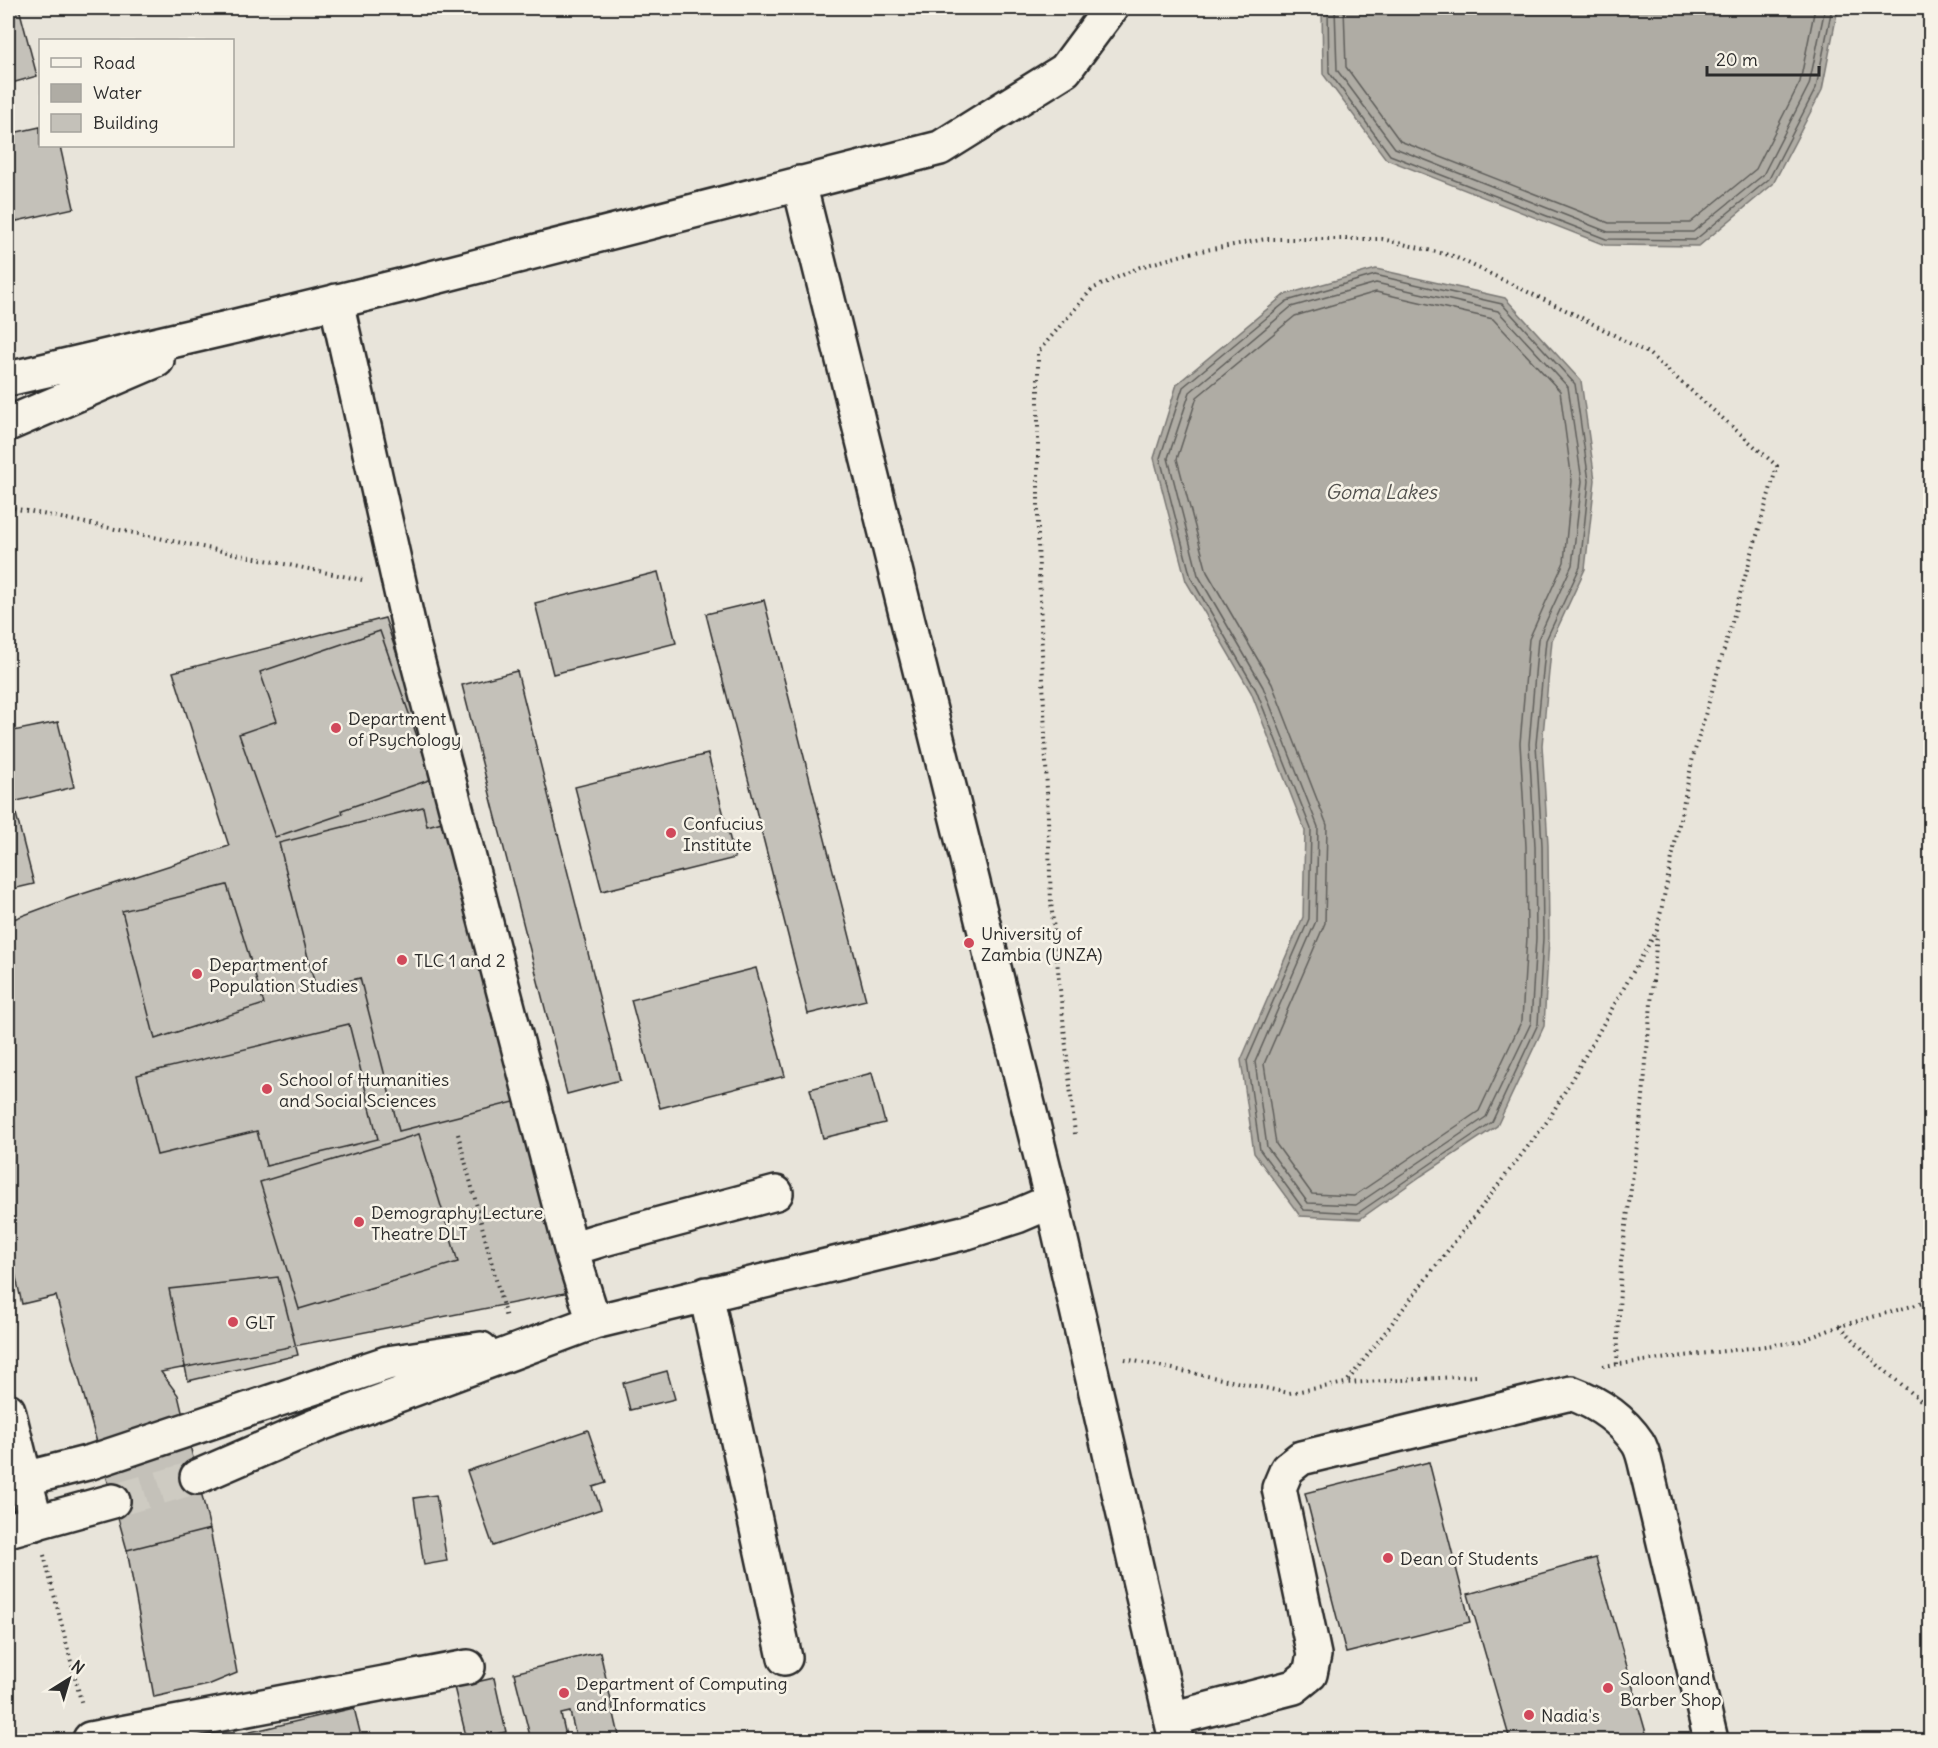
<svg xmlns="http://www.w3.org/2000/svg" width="1938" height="1748" viewBox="0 0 1938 1748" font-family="Delius,sans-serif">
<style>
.built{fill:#e8e4da;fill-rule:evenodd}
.water{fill:#afaca4;stroke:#7a7874;stroke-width:1.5}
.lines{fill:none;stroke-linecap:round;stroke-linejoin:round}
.shore{stroke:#605f5b;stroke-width:1.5}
.building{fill:#c4c1b9;stroke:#2b2b2b;stroke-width:1.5}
.minor-tunnel{stroke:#cecbc2;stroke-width:33;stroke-dasharray:33 16;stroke-linecap:butt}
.minor-casing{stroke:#2b2b2b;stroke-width:38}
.path{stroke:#2b2b2b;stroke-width:4;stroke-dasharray:1.5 4.5;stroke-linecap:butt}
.minor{stroke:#f7f3e8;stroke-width:33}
.poi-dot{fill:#d1495b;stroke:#f7f3e8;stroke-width:2}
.labels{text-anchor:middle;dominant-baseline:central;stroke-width:5;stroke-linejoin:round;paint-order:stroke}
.poi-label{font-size:18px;fill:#2b2b2b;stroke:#f7f3e8;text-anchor:start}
.water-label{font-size:20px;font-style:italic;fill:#53524f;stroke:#f7f3e8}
</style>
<rect width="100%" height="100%" fill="#f7f3e8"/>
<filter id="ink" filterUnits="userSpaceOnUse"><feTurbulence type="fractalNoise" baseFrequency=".0167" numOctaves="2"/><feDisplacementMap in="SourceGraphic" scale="12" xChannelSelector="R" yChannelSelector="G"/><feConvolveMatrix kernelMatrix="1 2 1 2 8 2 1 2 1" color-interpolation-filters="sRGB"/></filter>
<g filter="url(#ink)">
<!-- built -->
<path class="built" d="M8,8h1922v1732h-1922zM40,40h192v106h-192z"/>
<!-- water -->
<path class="water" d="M1322,8h516l-16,82 -49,94 -74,62 -94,-1 -219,-86 -63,-85z
M1376,269l129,29 76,83 14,99 -10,89 -33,71 -10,105 6,100 1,93 -5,88 -47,100 -76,50 -61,43 -60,-3 -46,-63 -13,-93 62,-143 2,-86 -54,-139 -65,-111 -32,-123 23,-74 107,-89z"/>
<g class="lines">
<!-- shore -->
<path class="shore" d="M1328,8l1,64 61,83 216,84 89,1 74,-61 47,-91 16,-80
M1335,8l2,62 58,78 213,84h85l70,-57 46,-90 16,-77
M1344,8l2,59 54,74 209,82h81l66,-54 44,-87 15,-74
M1375,275l127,29 73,80 14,97 -9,86 -34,73 -10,104 6,101 1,93 -5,86 -46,98 -134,91 -54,-3 -44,-60 -13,-89 62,-142 2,-90 -55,-139 -65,-112 -31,-120 23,-71 104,-86z
M1376,283l122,28 70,76 14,94 -10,84 -34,74 -9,105 6,102 1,92 -5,85 -45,94 -130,88 -48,-2 -41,-56 -12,-85 61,-141 2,-94 -55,-140 -65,-112 -30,-117 22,-66 101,-85z
M1376,292l117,27 67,72 12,90 -8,81 -35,77 -9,104 6,103 1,91 -5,83 -43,91 -125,85 -42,-2 -36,-50 -12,-80 61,-141 2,-98 -55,-141 -65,-112 -30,-113 20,-62 98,-81z"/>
</g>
<!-- building -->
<path class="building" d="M8,8h11l18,68 -29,8z
M40,127v19h20l14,62 -66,15v-89z
M658,572l18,71 -123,31 -18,-71z
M764,600l102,400 -58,14 -102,-400z
M385,618l104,318 86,355 -414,81 17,23 32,134 -83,21 -71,-254 -34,8 -14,-62v-321l62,-23 159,-52 -56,-174z
M380,631l52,148 -90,31 1,4 -68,23 -36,-103 38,-13 -17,-49z
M517,671l103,409 -53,14 -105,-409z
M58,722l16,65 -61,15 21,82 -26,6v-158z
M708,754l27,104 -133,33 -27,-104z
M423,807l4,19 19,-5 84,277 -131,33 -39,-153 -44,11 -37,-146z
M227,885l37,119 -109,35 -33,-128z
M756,968l29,108 -125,32 -29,-108z
M349,1024l29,115 -112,27 -9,-35 -100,24 -20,-80z
M872,1073l13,50 -62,15 -13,-49z
M419,1134l39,128 -159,47 -39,-127z
M278,1277l20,78 -110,26 -19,-92z
M667,1371l8,28 -45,11 -7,-27z
M588,1430l18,53 -13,4 8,22 -108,37 -26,-75z
M1429,1462l41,160 -124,31 -41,-160z
M436,1495l11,66 -23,4 -10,-67z
M210,1529l27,144 -29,12 -54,12 -27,-147z
M1596,1558l52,182h-138l-42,-146z
M600,1652l20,88h-43l-7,-28 -9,2 6,26h-36l-17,-67z
M494,1678l12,54 -39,8 -13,-53z
M354,1708l8,32h-146z"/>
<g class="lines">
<!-- minor-tunnel -->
<path class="minor-tunnel" d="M113,1501l84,-24"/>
<defs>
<path id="minor" d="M799,183l253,1018 124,539
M336,301l75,335 160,613
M8,379l228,-53 168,-41 536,-137 125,-78 46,-62
M8,424l149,-64
M706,1294l79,364
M594,1322l-23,-73 29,-9 176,-47
M8,1410l28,113
M197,1477l123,-53 274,-102 373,-90 50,-16 35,-15
M8,1483l83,-21 296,-99 94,-14
M8,1530l105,-29
M1171,1719l123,-32 16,-13 4,-19 -35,-167 8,-19 14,-11 270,-65c27,10 51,26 67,50 6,9 8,25 11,36l62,261
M90,1739l378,-72"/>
</defs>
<!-- minor casing -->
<use href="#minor" class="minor-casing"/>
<!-- path -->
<path class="path" d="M1930,8v1
M8,507l354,73
M458,1134l48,184
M1075,1134l-24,-232 -13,-360v-190l54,-63 48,-22 50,-14 76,-14h116l71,17 125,60 70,37 129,113 -84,291 -36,173 -108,189 -203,264
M1840,1326l38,39 52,43
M1125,1359l164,34 57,-10 130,-7
M1617,1364l4,-102 21,-154 15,-174
M1603,1366l195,-24 42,-16 90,-25
M44,1555l38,150"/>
<!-- minor -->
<use href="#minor" class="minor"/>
</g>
</g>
<!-- markers -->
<g class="poi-dot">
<circle cx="336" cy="728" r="6"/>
<circle cx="671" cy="833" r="6"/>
<circle cx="969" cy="943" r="6"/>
<circle cx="402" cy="960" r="6"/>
<circle cx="197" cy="974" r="6"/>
<circle cx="267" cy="1089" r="6"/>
<circle cx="359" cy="1222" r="6"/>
<circle cx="233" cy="1322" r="6"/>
<circle cx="1388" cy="1558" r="6"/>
<circle cx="1608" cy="1688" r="6"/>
<circle cx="564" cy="1693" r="6"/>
<circle cx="1529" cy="1715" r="6"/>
</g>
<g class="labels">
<!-- poi labels -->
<g class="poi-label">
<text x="348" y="718">Department<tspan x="348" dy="21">of Psychology</tspan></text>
<text x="683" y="823">Confucius<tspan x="683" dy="21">Institute</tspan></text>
<text x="981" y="933">University of<tspan x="981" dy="21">Zambia (UNZA)</tspan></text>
<text x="414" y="960">TLC 1 and 2</text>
<text x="209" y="964">Department of<tspan x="209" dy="21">Population Studies</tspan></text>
<text x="279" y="1079">School of Humanities<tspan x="279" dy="21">and Social Sciences</tspan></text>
<text x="371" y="1212">Demography Lecture<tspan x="371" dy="21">Theatre DLT</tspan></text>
<text x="245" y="1322">GLT</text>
<text x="1400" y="1558">Dean of Students</text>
<text x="1620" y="1678">Saloon and<tspan x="1620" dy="21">Barber Shop</tspan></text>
<text x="576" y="1683">Department of Computing<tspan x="576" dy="21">and Informatics</tspan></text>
<text x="1541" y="1715">Nadia's</text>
</g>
<!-- water labels -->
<g class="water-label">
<text x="1381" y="491">Goma Lakes</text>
</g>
</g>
<!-- margin -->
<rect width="1938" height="1748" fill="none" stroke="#f7f3e8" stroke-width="30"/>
<rect x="15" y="15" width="1908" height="1718" fill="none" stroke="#2b2b2b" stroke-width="2" filter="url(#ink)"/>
<!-- legend -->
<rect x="39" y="39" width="195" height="108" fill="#f7f3e8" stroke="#a5a39c" stroke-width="1.5"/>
<rect x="51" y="58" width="30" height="9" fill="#f7f3e8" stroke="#a5a39c" stroke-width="1.5"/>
<text x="93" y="69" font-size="18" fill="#2b2b2b">Road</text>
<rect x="51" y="84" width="30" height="18" fill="#afaca4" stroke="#a5a39c" stroke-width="1.5"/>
<text x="93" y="99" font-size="18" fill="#2b2b2b">Water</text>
<rect x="51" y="114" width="30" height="18" fill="#c4c1b9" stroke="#a5a39c" stroke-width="1.5"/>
<text x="93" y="129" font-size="18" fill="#2b2b2b">Building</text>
<!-- north arrow -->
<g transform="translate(69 1679) rotate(37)" stroke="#f7f3e8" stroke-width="4.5" paint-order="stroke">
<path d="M0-4.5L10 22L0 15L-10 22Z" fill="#2b2b2b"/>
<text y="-9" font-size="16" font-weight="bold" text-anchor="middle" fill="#2b2b2b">N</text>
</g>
<!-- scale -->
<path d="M1707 66v9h112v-9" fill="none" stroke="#2b2b2b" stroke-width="3"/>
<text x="1716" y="66" font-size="18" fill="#2b2b2b" stroke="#f7f3e8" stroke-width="4.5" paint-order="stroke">20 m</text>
</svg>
